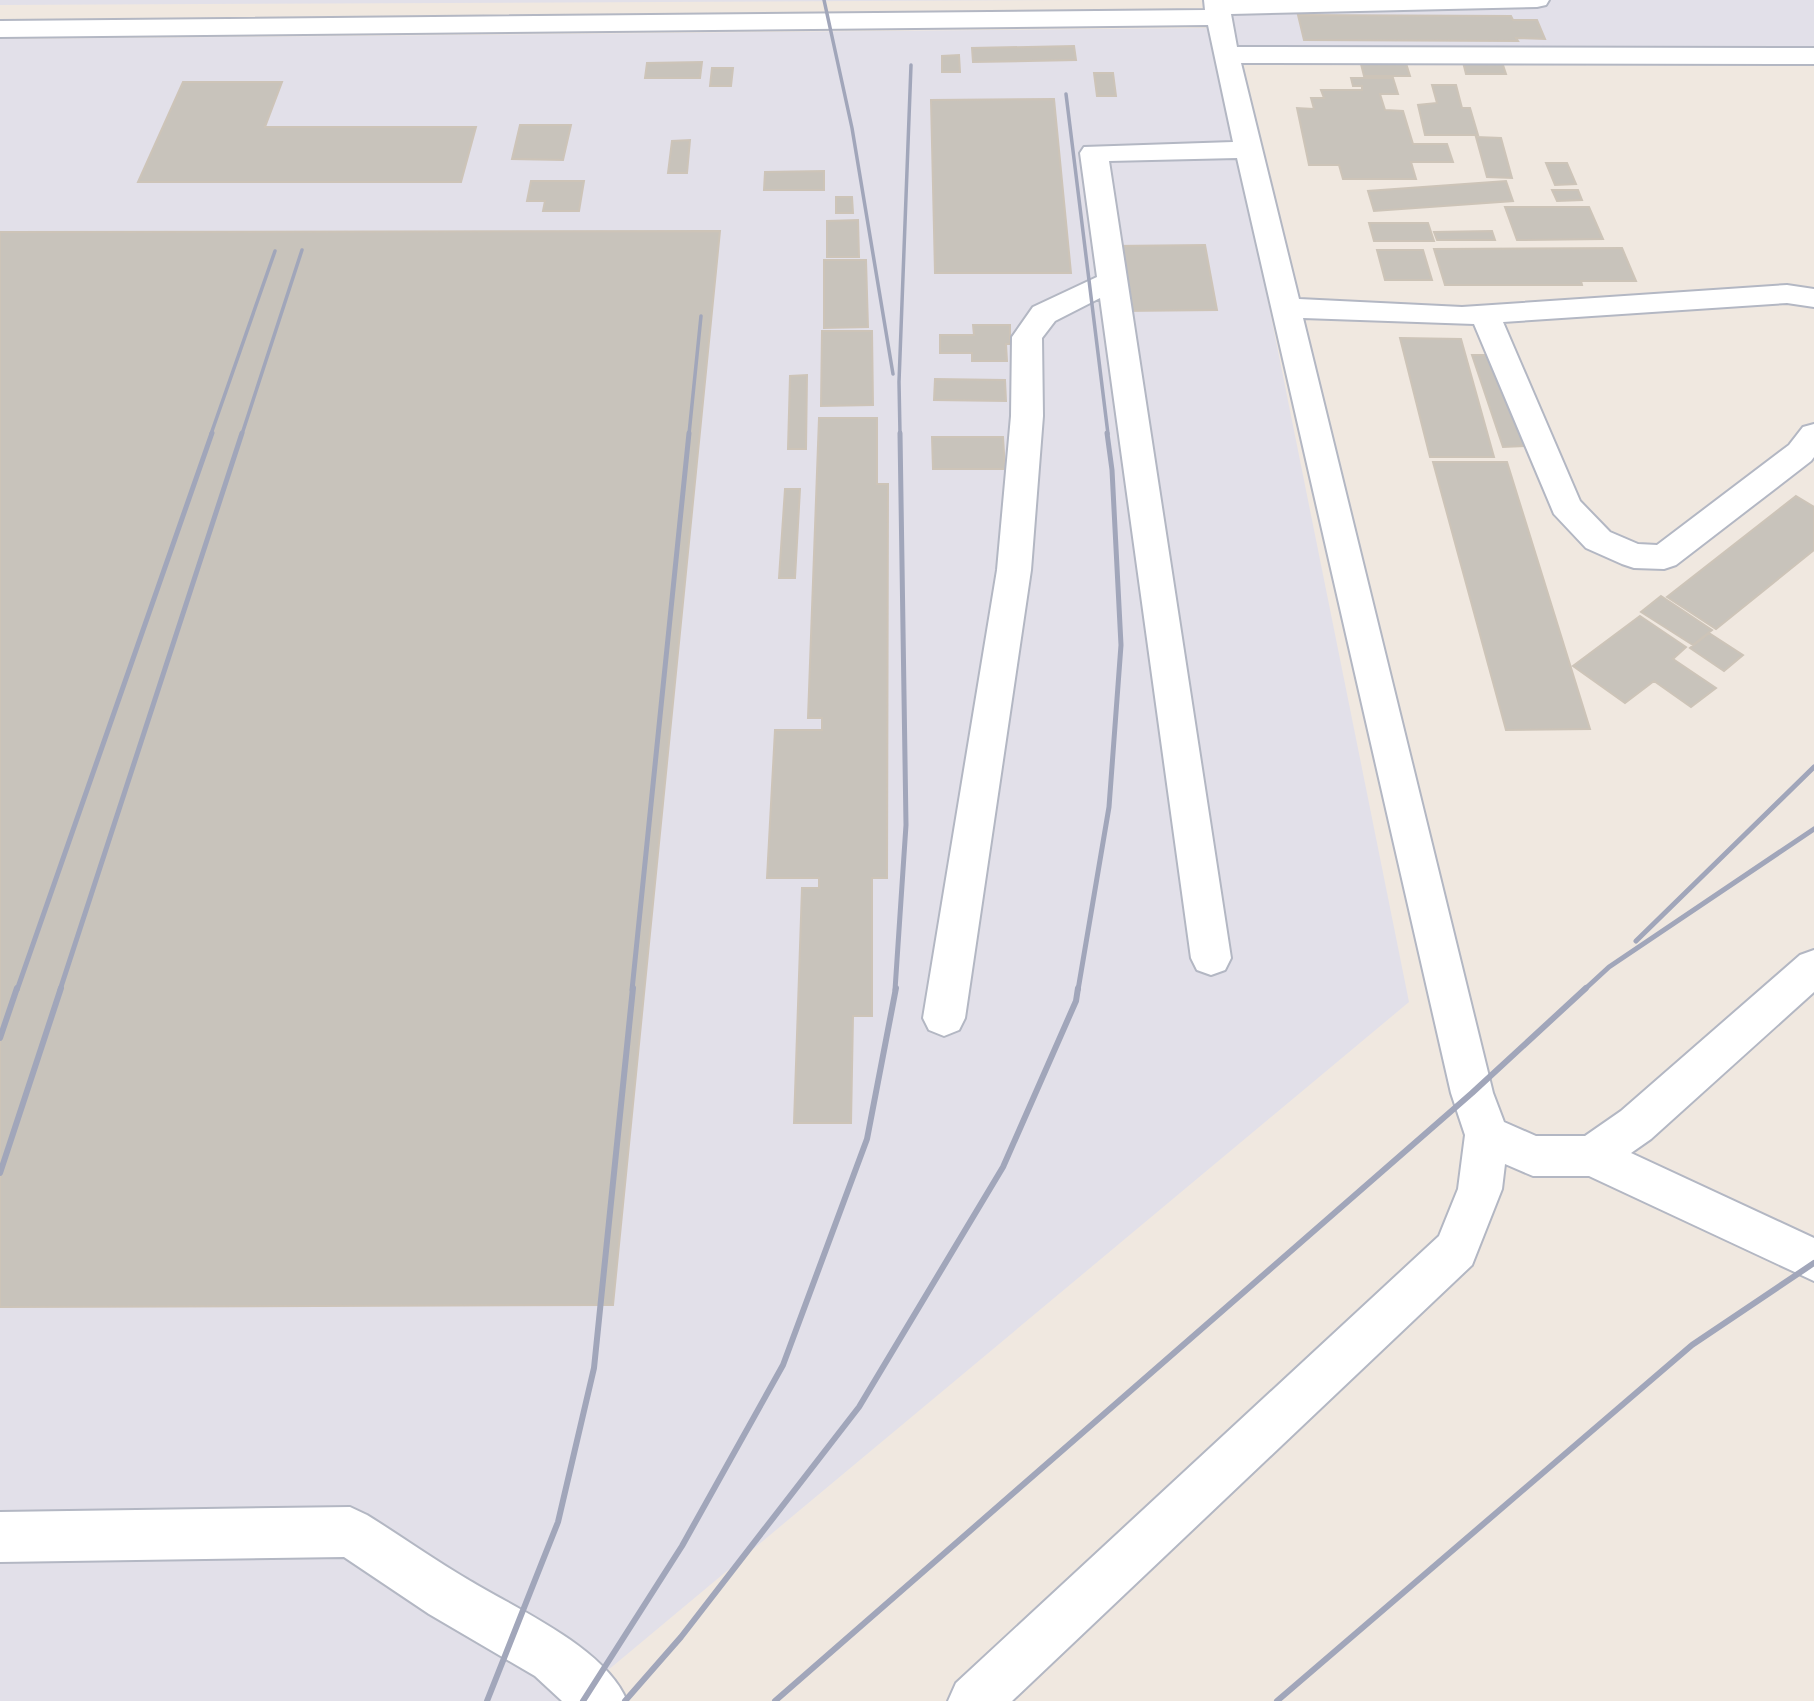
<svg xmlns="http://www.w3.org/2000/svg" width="1814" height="1701" viewBox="0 0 1814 1701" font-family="'Work Sans',sans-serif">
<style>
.industrial{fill:#e2e0e9}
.building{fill:#c8c3bb;stroke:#cdc4b8;stroke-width:2}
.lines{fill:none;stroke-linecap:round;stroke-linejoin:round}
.minor-casing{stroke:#b3b7c3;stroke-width:4}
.minor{fill:#fff;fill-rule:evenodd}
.rail-far2{stroke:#a1a6ba;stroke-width:3.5}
.rail-far1{stroke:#a1a6ba;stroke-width:5}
.rail{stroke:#a1a6ba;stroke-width:6}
</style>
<rect width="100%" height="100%" fill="#f0e8e0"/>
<!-- industrial -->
<path class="industrial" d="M0,0h1090l-1090,5z
M1227,0h587v55l-577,-3z
M1213,28l196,974 -838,699h-571v-1662z"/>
<!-- building -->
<path class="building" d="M1298,15l213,1 2,4h24l8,19 -29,-1 2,3 -214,-1z
M1074,46l2,14 -103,2 -1,-14z
M959,55l1,17h-18v-16z
M1360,60h45l5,16h-46z
M702,62l-2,16h-55l2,-15z
M1463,62h39l4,12h-40z
M712,68h21l-2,18h-21z
M1094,73h19l3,23h-19z
M1351,78h42l5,16h-18l5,16 18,1 10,33h34l6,18h-42l5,17h-73l-4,-14h-30l-12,-57 17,1 -3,-11h13l-3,-8h41v-4h-9z
M183,82h99l-17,45h211l-15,55h-323z
M1432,85h24l6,23h8l8,27h-53l-7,-30 19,-2z
M1054,99l17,174h-136l-4,-173z
M520,125h51l-8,35 -51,-1z
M1476,137l25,1 11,40 -25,-1z
M690,140l-3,33h-19l4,-32z
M1546,163h21l9,21 -21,1z
M824,171v19h-60l1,-18z
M531,181h53l-5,30h-36l2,-10h-18z
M1506,181l7,20 -139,10 -6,-20z
M1552,190h26l4,10 -25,1z
M836,197h16l1,16h-17z
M1505,207h84l14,32 -86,1z
M858,220l1,37h-32v-36z
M1369,223h59l6,18h-60z
M720,231l-107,1074 -613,2v-1075z
M1492,231l3,9h-58l-3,-8z
M1205,245l12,65 -95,1 -9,-65z
M1622,248l14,33h-55l1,4h-137l-11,-36z
M1377,250h46l9,30h-47z
M824,260h42l2,67 -44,1z
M973,325h37v19h-4l1,17h-35v-8h-32v-18h34z
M822,331h50l1,74 -52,1z
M1400,338l61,1 33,118h-64z
M1472,355h21l31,91 -21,1z
M807,375l-1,74h-18l2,-73z
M935,379l70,1 1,21 -72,-1z
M819,418h58v66h11l-1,394h-15v138h-19l-2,107h-57l8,-235h17v-10h-52l8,-148h47v-12h-14z
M932,437h71l2,32h-72z
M1433,462h74l83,267 -84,1z
M785,489h15l-5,89h-16z
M1796,496l18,11v43l-98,79 -49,-32z
M1661,596l51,34 -19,15 -52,-33z
M1640,616l46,31 -13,12 43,29 -25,19 -37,-26 -29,22 -52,-37z
M1709,633l34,22 -19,16 -34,-23z"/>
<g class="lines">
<defs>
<path id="minor" d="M1204,0h345l-3,5 -9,2 -306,7 6,33 577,1v16l-573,-1 58,236 163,8 325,-22 27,4v18l-27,-4 -284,19 77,179 30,31 28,12 19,1 132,-100 14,-18 11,-3v33l-3,4 -135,104 -12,4 -30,-1 -12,-4 -36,-16 -32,-34 -80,-190 -171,-6 190,775 11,29 32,14h49l36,-25 179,-156 14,-5v42l-163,147 -20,14 183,85v43l-225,-105h-56l-28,-12 -3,25 -30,76 -460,436h-64l8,-18 483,-447 19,-47 7,-54 -14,-42 -214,-935 -128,3 122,797 -6,12 -14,5 -14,-5 -6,-12 -91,-660 -45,23 -13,17 1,78 -12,154 -66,448 -6,12 -15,6 -15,-6 -6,-12 74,-448 14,-154 1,-79 21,-30 64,-30 -17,-124 4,-6 149,-5 -25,-117 -1208,12v-16l1205,-11z
M350,1507l17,8c34,21 66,44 100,64 49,30 138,68 160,122h-65l-27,-25 -106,-62 -85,-57 -344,5v-50z"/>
</defs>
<!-- minor casing -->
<use href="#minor" class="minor-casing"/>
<!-- minor -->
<use href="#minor" class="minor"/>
<!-- rail-far2 -->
<path class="rail-far2" d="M824,0l28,128 41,246
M1066,94l42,340
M211,434l64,-183
M242,434l60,-184
M689,434l12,-118
M900,434l-1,-52 12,-317"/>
<!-- rail-far1 -->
<path class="rail-far1" d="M1636,941l178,-174
M17,990l195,-557
M60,990l182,-557
M632,990l57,-557
M895,990l11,-165 -6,-392
M1078,990l31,-183 12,-162 -9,-175 -5,-37
M1584,990l25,-23 205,-138"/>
<!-- rail -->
<path class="rail" d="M0,1038l17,-50
M0,1173l61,-185
M487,1701l71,-179 36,-154 39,-380
M583,1701l99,-155 101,-181 84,-226 29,-151
M625,1701l56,-64 178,-230 144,-240 73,-166 2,-13
M775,1701l697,-608 114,-105
M1277,1701l415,-356 122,-82"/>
</g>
</svg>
